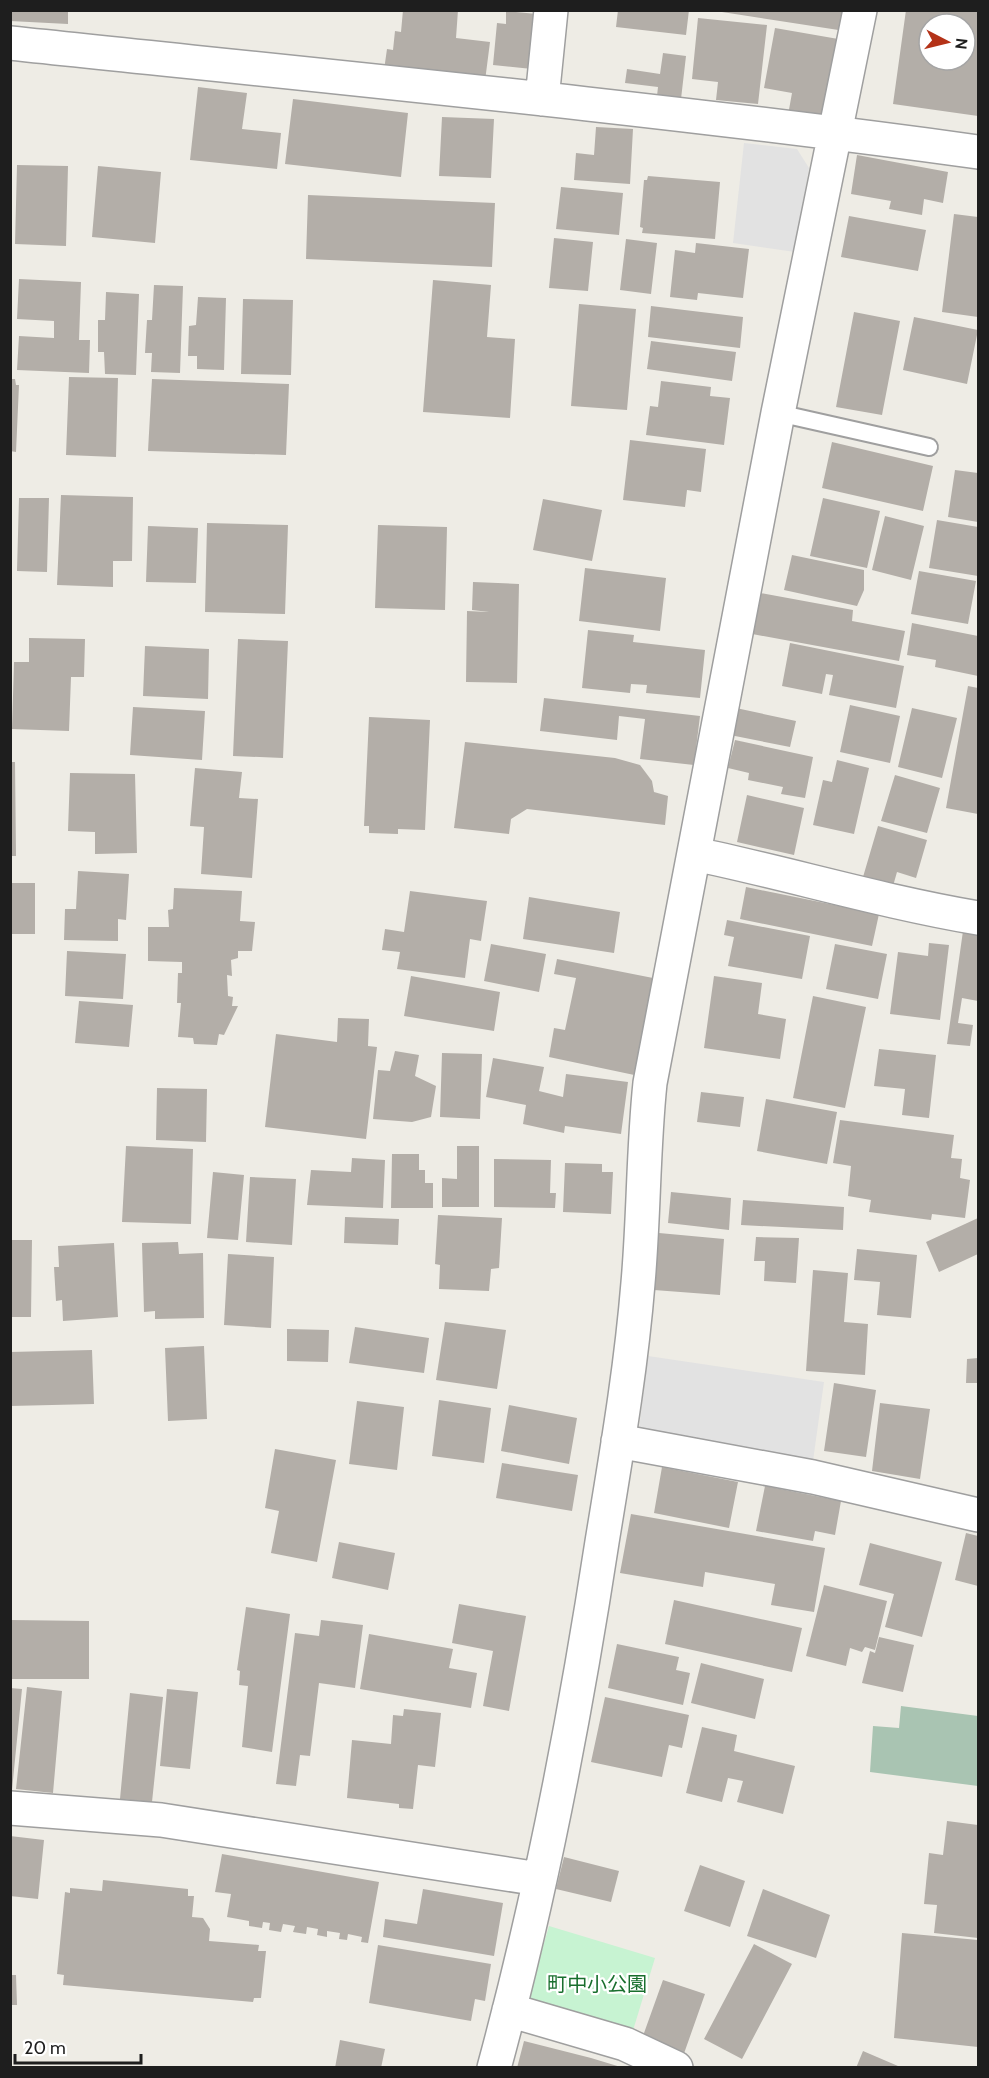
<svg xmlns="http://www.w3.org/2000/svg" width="989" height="2078" viewBox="0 0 989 2078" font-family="Cabin,'Noto Sans JP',sans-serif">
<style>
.cemetery{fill:#a9c4b2}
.park{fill:#c7f3d2}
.parking{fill:#e2e2e2}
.building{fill:#b3aea8;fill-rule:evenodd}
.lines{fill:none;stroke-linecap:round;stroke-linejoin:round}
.service-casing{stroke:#9f9f9f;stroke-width:20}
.minor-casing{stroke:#9f9f9f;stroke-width:36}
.service{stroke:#fff;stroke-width:16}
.minor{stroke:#fff;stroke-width:33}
.labels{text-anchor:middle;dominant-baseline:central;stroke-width:4.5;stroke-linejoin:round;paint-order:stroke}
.park-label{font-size:20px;fill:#196f2e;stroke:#fff}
</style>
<rect width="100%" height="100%" fill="#eeece5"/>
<!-- cemetery -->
<path class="cemetery" d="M901,1706l77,10v70l-108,-14 3,-46 26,2z"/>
<!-- park -->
<path class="park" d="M549,1926l106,32 -24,79 -103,-39z"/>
<!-- parking -->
<path class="parking" d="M744,143l53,6 12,19 -14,84 -62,-9z
M648,1356l176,26 -12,86 -174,-31z"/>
<!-- building -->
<path class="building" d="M10,10h58v14l-58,-3z
M403,10h55l-2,28 34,4 -5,39 -101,-11 3,-21 6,1 2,-19 6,1z
M618,10h71l-3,25 -70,-8z
M709,10h139l-3,21z
M906,10h72v106l-85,-12zM929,24h36v36h-36z
M506,11l31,3 -5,55 -39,-4 4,-42 9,1z
M698,18l69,7 -9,79 -42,-4 2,-18 -26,-3z
M775,28l69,12 -14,83 -42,-8 4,-22 -28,-5z
M663,53l23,3 -5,43 -24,-3 1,-9 -33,-4 2,-14 33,5z
M198,87l49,6 -5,36 39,4 -4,36 -87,-9z
M293,99l115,14 -7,64 -116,-13z
M442,117l52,2 -3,59 -52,-2z
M596,127l37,2 -3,55 -56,-4 2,-27 18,2z
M857,155l91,17 -5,31 -19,-4 -2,16 -33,-6 2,-8 -40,-7z
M17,165l51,1 -2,80 -51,-2z
M98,166l63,6 -6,71 -63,-6z
M648,176l72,6 -5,57 -73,-6 1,-5 -3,-1 4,-47h3z
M561,187l62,6 -4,42 -63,-6z
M308,195l187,8 -3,64 -186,-8z
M954,214l24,3v100l-36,-5z
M849,216l77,14 -8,41 -77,-14z
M554,238l39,4 -5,49 -39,-3z
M626,239l31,4 -6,51 -31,-4z
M696,243l53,6 -6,49 -45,-5 -1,7 -27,-3 5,-47 20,3z
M19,279l62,3 -2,58h11l-1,33 -72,-3 2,-34 35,2v-17l-37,-2z
M433,280l58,5 -4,52 28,2 -5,79 -87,-6z
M154,285l29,1 -3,87 -29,-1 1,-19h-7l2,-33h5z
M106,292l33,2 -3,81 -31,-1 -1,-22h-6v-32h7z
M198,297l28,1 -2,72 -27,-1v-13h-9l1,-30 7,-1z
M243,299l50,1 -2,75 -50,-1z
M579,304l57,5 -9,101 -56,-4z
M651,306l92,11 -3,31 -92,-11z
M854,312l46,9 -18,94 -46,-8z
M914,317l64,13 -11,54 -64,-14z
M651,341l85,11 -4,29 -85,-12z
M69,377l49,1 -2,79 -50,-2z
M10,379h5l1,6h3l-3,67 -6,-1z
M152,379l137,5 -3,71 -138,-4z
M661,381l50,6 -1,9 20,2 -6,47 -78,-10 4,-29 8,1z
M630,440l76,9 -5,43 -14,-2 -2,17 -62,-7z
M832,442l101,24 -10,45 -101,-23z
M955,470l23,3v49l-30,-5z
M61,495l72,2 -1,64h-19v26l-56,-2z
M19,498h30l-2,74 -30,-1z
M823,498l57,13 -13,57 -57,-12z
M543,499l59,11 -10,51 -59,-11z
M885,516l39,10 -13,54 -39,-10z
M937,520l41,7v49l-49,-8z
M207,523l81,2 -3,89 -80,-2z
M378,525l69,2 -2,83 -70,-2z
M148,526l50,2 -2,55 -50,-1z
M792,555l72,15v20l-7,16 -73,-16z
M585,568l81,10 -6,53 -81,-10z
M919,571l57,10 -8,43 -57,-10z
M473,582l46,2 -2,99 -51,-1 1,-71 22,1 -17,-2z
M755,592l98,18 -1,11 53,10 -6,30 -152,-28z
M912,623l66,13v40l-43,-9 1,-7 -29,-5z
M588,630l46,5 -1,7 72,8 -5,48 -54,-5 1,-8 -16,-1 -1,9 -48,-5z
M29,638l56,1 -1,38h-13l-2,54 -57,-2 2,-67h15z
M238,639l50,2 -5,117 -50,-2z
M790,643l114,23 -8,42 -67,-13 4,-20 -7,-1 -4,20 -40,-8z
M145,646l64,3 -1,50 -65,-3z
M968,686l10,2v126l-32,-6z
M544,698l156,18 -6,49 -54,-6 5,-40 -26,-3 -2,24 -77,-9z
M850,705l50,11 -10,47 -50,-11z
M133,707l72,4 -3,49 -72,-5z
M736,708l60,13 -6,26 -60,-12z
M912,708l45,10 -15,60 -44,-11z
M369,717l61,3 -5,110 -27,-1v5l-29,-1v-7h-5z
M735,740l78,17 -8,41 -24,-4 2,-7 -35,-7 1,-7 -21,-5z
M465,742l150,16 25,7 12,16 2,11 14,4 -3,29 -138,-16 -16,10 -2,15 -55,-6z
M837,760l32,8 -15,66 -41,-9 10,-45 9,2z
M10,762h5l1,94h-6z
M195,768l47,4 -3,26 19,1 -6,79 -51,-4 3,-47 -14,-1z
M70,773l65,1 2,79 -42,1v-22l-27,-1z
M895,775l45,13 -13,45 -46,-12z
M747,795l57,13 -10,47 -57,-13z
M878,826l49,14 -11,38 -19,-6 -4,14 -30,-9z
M78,871l51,3 -3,46 -8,-1v22l-54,-1 1,-31h11z
M10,883h25v51h-25z
M746,887l133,27 -7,32 -132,-27z
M174,888l68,3 -2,30 15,1 -3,29h-14v7l-7,2 1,16 -5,-1 1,21 5,1 -1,9h6l-14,29 -5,-1 -2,11 -23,-1 -1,-6 -15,-1 3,-34h-4l1,-30h4v-11l-34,-1v-34h21l-1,-17 5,-1z
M410,891l77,10 -6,40 -11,-2 -5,39 -68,-9 3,-17 -18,-2 3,-21 19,3z
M529,897l91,15 -6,41 -91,-14z
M727,920l83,16 -8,43 -74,-13 6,-29 -10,-2z
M963,931l15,2v68l-16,-3 -4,25 15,2 -3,21 -23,-2z
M929,943l20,2 -9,75 -50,-6 8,-62 30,4z
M491,944l55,10 -7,38 -55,-11z
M835,944l52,10 -9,45 -52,-10z
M67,951l59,3 -3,45 -58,-3z
M557,959l96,19 -8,40 6,1 -12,57 -90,-19 5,-29 11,2 11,-52 -22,-4z
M411,976l89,16 -6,39 -90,-15z
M714,976l48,7 -4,31 28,5 -6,40 -76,-11z
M813,996l53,11 -21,101 -52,-10z
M79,1001l54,4 -4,42 -54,-4z
M338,1018l31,1 -1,27 9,1 -11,92 -101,-12 11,-93 61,8z
M879,1049l57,6 -7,63 -27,-3 3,-26 -31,-3z
M395,1051l24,4 -4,21 21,10 -5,31 -19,5 -39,-3 5,-49 12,1z
M442,1053l40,1 -2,65 -40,-2z
M493,1058l51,9 -5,24 24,6 3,-23 62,8 -7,52 -56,-8 -1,7 -41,-9 3,-19 -40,-8z
M157,1088l50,1 -1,53 -50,-2z
M701,1092l43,5 -4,30 -43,-5z
M766,1099l71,13 -10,52 -70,-13z
M840,1120l114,15 -3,23 11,1 -2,19 10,2 -5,38 -33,-4 -1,6 -62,-8 2,-12 -23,-4 3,-30 -18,-3z
M126,1146l67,3 -2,75 -69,-2z
M457,1146h22v61h-37v-29l15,1z
M392,1154h27v16h6v13h8v25h-42z
M352,1158l33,2 -2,48 -76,-3 4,-35 40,2z
M494,1159l57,1 -1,33h6l-1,15 -61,-1z
M565,1163l37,1v8h11l-2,42 -48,-2z
M213,1172l31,3 -6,65 -31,-2z
M250,1177l46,2 -4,66 -46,-3z
M671,1192l60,6 -2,32 -61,-7z
M743,1200l101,7 -1,23 -102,-5z
M438,1215l64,3 -3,50 -8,1 -2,22 -50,-2 1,-24 -5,-1z
M345,1217l54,2 -1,26 -54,-2z
M978,1218v36l-39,18 -13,-30z
M659,1233l65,6 -4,56 -66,-5z
M756,1237l43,1 -3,45 -32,-2 1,-20h-11z
M10,1240h22l-1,77h-21z
M178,1242l1,12 24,-1 1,65 -49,1v-8l-11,1 -2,-69z
M114,1243l4,74 -55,4 -1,-21 -6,1 -2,-34h5l-1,-21z
M857,1249l60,6 -6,63 -34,-3 3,-33 -26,-2z
M228,1254l46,3 -3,71 -47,-3z
M813,1270l35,3 -4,49 24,2 -3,51 -59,-4z
M445,1322l61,8 -9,59 -61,-9z
M355,1327l74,11 -5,35 -75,-10z
M287,1329l42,1 -1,32 -41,-1z
M204,1346l3,73 -39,2 -3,-73z
M92,1350l2,54 -84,2v-54z
M978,1358v25h-12l1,-24z
M834,1383l42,7 -10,67 -42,-6z
M439,1400l52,8 -7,55 -52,-7z
M357,1401l47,6 -7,63 -48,-6z
M880,1403l50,6 -10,70 -48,-8z
M509,1405l68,13 -8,46 -68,-13z
M275,1449l61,11 -19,102 -46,-9 8,-42 -14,-3z
M502,1463l76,12 -6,36 -76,-13z
M662,1467l76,15 -9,46 -75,-15z
M765,1486l76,15 -6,34 -20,-4 -2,10 -57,-10z
M631,1514l194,34 -11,64 -43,-7 4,-21 -70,-12 -2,15 -83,-14z
M966,1533l12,3v50l-23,-6z
M339,1542l56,11 -7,37 -56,-12z
M870,1543l72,19 -20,75 -37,-10 9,-33 -35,-9z
M824,1585l63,16 -12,49 -10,-3 -3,5 -12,-4 -4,18 -40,-10z
M674,1600l128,28 -10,44 -127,-28z
M459,1604l67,12 -17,95 -26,-5 10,-55 -41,-8z
M246,1607l44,7 -18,138 -30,-5 6,-61 -9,-1 1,-14 -3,-1z
M10,1620l79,1v58h-79z
M321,1620l42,5 -8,63 -36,-5 -9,73 -10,-1 -4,31 -20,-2 19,-151 24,3z
M369,1634l84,15 -4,19 28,5 -6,35 -111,-19z
M879,1637l35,8 -11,47 -41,-9 8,-32 5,2z
M617,1644l62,13 -3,13 14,3 -7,32 -75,-17z
M701,1663l63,16 -9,40 -64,-16z
M27,1687l35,4 -9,102 -37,-4z
M10,1688l12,1 -10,101h-2z
M167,1689l31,3 -8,77 -30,-3z
M130,1693l33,4 -11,105 -32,-3z
M605,1697l84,18 -7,33 -13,-3 -7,32 -71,-15z
M404,1709l37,4 -6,54 -17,-2 -5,44 -14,-1v-4l-52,-6 5,-58 39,4 2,-29 10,1z
M702,1727l35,8 -3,16 61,15 -12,48 -46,-12 6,-21 -15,-3 -6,24 -36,-9z
M947,1821l31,4v113l-44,-5 3,-28 -13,-1 5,-51 14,2z
M10,1836l34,4 -6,59 -28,-3z
M222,1854l157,28 -11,61 -7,-1 1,-5 -14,-3 -1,6 -8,-1 1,-6 -13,-2v6l-10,-2 1,-6 -11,-2 -1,7 -13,-2 2,-6 -12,-2 -2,8 -12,-2 1,-7 -7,-1 -1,6 -13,-2v-5l-22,-4 4,-23 -16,-2z
M564,1857l55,14 -8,31 -55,-13z
M700,1865l45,16 -15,46 -46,-16z
M103,1880l85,9v7h6l-2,21 11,1 7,11 -1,12 50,4 -1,6h8l-5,47h-7l-1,4 -190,-17 1,-10 -7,-1 8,-82 5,1v-5l32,3z
M423,1889l80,14 -9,53 -111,-19 2,-18 32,5z
M763,1889l67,26 -14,43 -69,-22z
M902,1933l76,7v107l-84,-9z
M754,1944l38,20 -50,95 -38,-20z
M378,1945l113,19 -6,37 -10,-2 -4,22 -102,-18z
M10,1975h6l1,30h-7z
M663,1980l42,14 -24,68 -42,-15z
M340,2040l45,9 -4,19h-46z
M524,2041l67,17 33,10h-107z
M863,2051l35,15 -1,2h-41z"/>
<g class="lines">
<defs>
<path id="service" d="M778,413l151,34"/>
<path id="minor" d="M10,43c323,34 647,65 968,109
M542,99l9,-89
M695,854c95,20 188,48 283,64
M618,1441l195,36 165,38
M10,1808l151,12 378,59
M509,2010l116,34 51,24
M494,2068c47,-173 81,-350 108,-526 14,-86 29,-172 36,-259 6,-67 5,-133 12,-200l128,-670 82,-403"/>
</defs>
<!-- service casing -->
<use href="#service" class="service-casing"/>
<!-- minor casing -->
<use href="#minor" class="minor-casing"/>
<!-- service -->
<use href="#service" class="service"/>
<!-- minor -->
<use href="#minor" class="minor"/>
</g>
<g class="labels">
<!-- park labels -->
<g class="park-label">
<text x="597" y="1984">町中小公園</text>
</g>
</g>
<!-- border -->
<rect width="989" height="2078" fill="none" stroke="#1e1e1e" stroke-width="24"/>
<!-- north arrow -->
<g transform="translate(947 42) rotate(97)"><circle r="28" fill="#ffffff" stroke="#a5a5a5" stroke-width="1.5"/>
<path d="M0-4.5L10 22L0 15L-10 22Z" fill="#b43218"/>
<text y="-9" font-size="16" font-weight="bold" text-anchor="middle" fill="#1e1e1e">N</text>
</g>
<!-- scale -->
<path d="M15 2054v9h126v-9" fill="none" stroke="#1e1e1e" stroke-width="3"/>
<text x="24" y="2054" font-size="18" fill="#1e1e1e" stroke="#ffffff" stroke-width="4.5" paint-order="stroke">20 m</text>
</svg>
